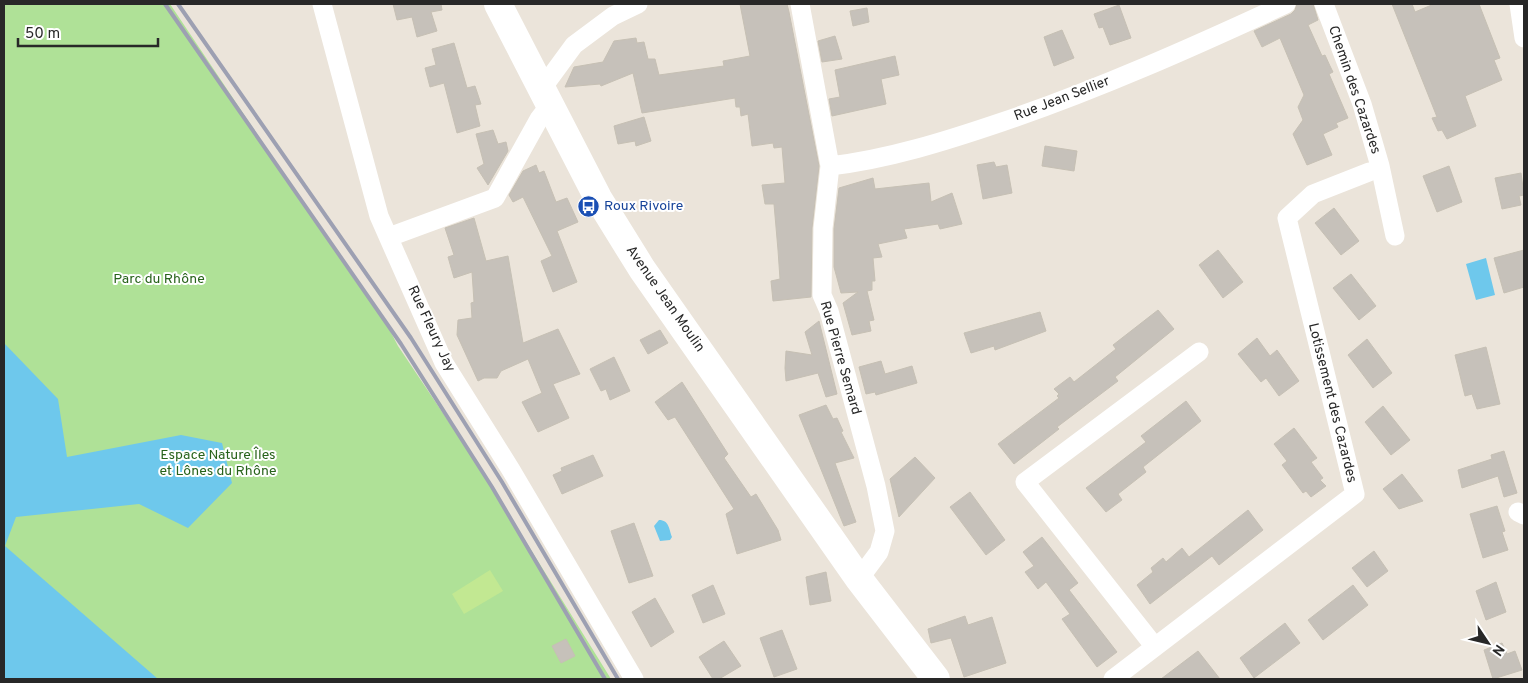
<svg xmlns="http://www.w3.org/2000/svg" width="1528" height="683" viewBox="0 0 1528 683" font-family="Overpass,sans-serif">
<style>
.green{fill:#afe197}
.pitch{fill:#c2e892}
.water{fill:#6ec8ec}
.building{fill:#c6c1ba;stroke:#c6c0b4}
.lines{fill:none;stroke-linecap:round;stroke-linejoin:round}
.street{stroke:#fff;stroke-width:19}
.secondary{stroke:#fff;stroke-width:28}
.rail{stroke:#9da0b2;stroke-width:4}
.labels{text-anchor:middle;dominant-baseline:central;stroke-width:4;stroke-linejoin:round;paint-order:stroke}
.street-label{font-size:14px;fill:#282828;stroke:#fff}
.transit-label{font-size:14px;fill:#164399;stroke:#fff;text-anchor:start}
.park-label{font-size:14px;fill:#28631b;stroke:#fff}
</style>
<rect width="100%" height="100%" fill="#ebe4da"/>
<!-- green -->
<path class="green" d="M4,4h166l184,275 30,40 14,27 89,133 124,200h-607z"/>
<!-- pitch -->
<path class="pitch" d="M490,570l13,21 -39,23 -12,-20z"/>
<!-- water -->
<path class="water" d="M1486,258l9,37 -19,5 -10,-36z
M4,343l54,56 9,58 114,-22 41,8 10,40 -44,45 -49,-24 -123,13 -11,29 153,133h-154z
M659,520c10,0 10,9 13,17l-2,3 -10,1 -6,-15z"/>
<!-- building -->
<path class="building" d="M393,4h48l1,6 -11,2 6,19 -20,6 -5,-20 -15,3z
M740,4h47l2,8 30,154 -7,62 -1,69 -38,4 -2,-20 9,-2 -2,-29 -4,-46h-9l-3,-19 23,-2 -3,-36 -8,1 -1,-5 -21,3 -4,-32 -7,2 -1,-9h-4l-1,-9 -93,15 -9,-40 -32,13 -1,-2 -35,3 9,-20 29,-5 11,-21 22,-3 1,5 7,-1 4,17h7l4,16 65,-9 -1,-5 27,-5z
M1297,4h16l5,16 -10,5 14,31 3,-1 5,11 3,6 -4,2 19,44 -12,5 2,4 -15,7 9,21 -25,10 -14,-31 10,-14 -5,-13 6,-12 -24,-57 -18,9 -8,-16 37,-17 4,-4z
M1392,4h20l3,8 19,-8h45l21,54 -6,2 8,20 -37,16 11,30 -29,13 -5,-9 -4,1 -6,-13 5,-1z
M1119,5l12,33 -21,7 -7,-18 -4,1 -5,-14z
M867,8l2,14 -16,4 -3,-15z
M1062,30l12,28 -20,8 -10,-29z
M835,36l7,23 -20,3 -4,-21z
M454,43l13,45 8,-2 6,18 -6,1 5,21 -23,7 -13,-50 -14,4 -5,-19 11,-3 -4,-16z
M895,56l4,19 -18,4 5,25 -54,12 -3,-17 11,-2 -5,-27z
M644,117l7,24 -15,5 -1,-5 -17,3 -4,-18z
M493,130l5,14 8,-2 2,9 -20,34 -11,-17 7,-4 -8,-30z
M1045,146l32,5 -3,20 -32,-5z
M994,162l2,5 11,-2 5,28 -29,6 -6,-34z
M536,165l3,8 5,-2 12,31 11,-4 11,24 -21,9 20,51 -24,10 -12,-31 11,-5 -29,-59 -10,5 -4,-7 14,-24z
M1449,166l13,36 -25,10 -14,-36z
M1521,173l3,22 -5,1 2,9 -19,4 -7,-31z
M873,178l2,11 54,-6 2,19 21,-9 10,31 -22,5 -2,-5 -34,5 3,9 -29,6 4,13 -9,1 2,23h-3v9l-5,1 7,29 -5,1 2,10 -19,4 -9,-32 15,-11 -17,1 -7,-26v-38l5,-41z
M1334,208l25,33 -18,14 -26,-32z
M474,218l12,43 22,-5 15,87 35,-14 22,45 -27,10 16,34 -31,14 -16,-30 20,-9 -14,-34 -27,12 -4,7h-13l-6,3 -21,-46 1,-15 14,-2 -1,-15 3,-1 -2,-30 -18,6 -6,-21 6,-2 -9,-27z
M1218,250l25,32 -20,16 -24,-33z
M1524,250v37l-20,6 -10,-35z
M1351,274l25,32 -17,14 -26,-32z
M1158,310l16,19 -59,48 3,4 -61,46 2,2 -45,35 -16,-20 61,-46 -2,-2 2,-2 -5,-5 16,-12 4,5 42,-33 -3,-4z
M1040,312l6,19 -51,19 -1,-4 -23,7 -7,-20z
M819,321l18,73 -11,3 -8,-24 -32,8 -1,-13 1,-17 26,4 -7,-23z
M660,330l8,13 -20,11 -8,-14z
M1257,338l13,18 7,-6 22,31 -20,15 -13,-18 -5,4 -23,-28z
M1367,339l25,34 -19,15 -25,-33z
M1486,347l14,57 -23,5 -5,-15 -7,2 -10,-41z
M614,357l16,34 -20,9 -4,-11 -5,2 -11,-22z
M881,361l4,13 27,-8 5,17 -41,12 -1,-3 -9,2 -7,-27z
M682,382l46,72 -4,4 27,39 5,-3 22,36 3,10 -44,14 -11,-40 8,-5 -59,-92 -7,3 -13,-18z
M1186,401l15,20 -58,46 3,5 -28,22 4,6 -16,12 -20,-24 60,-46 -5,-6z
M826,405l7,14 4,-1 6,13 -2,1 13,26 -19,5 21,59 -12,4 -45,-111z
M1383,406l27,34 -19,15 -26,-33z
M1294,428l23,30 -6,4 12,16 -3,2 6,6 -15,11 -5,-6 -3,2 -21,-28 5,-4 -13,-17z
M1504,451l13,42 -13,4 -6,-21 -36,12 -4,-18 34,-11 -1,-4z
M593,455l10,21 -41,18 -9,-19 9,-4 -1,-3z
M915,457l20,21 -36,39 -9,-38z
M1402,474l21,27 -24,8 -16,-20z
M970,492l35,48 -19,15 -36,-48z
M1497,506l8,25 -3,1 6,18 -25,8 -13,-44z
M1248,510l15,20 -44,35 -7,-9 -62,48 -13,-19 16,-13 -2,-4 12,-10 3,4 16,-14 7,9z
M634,523l19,53 -24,7 -18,-52z
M1042,537l36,46 -9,7 48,62 -20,15 -35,-48 8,-5 -24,-32 -8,7 -13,-17 9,-6 -11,-14z
M1374,551l14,20 -21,16 -15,-19z
M826,572l5,29 -21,4 -4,-28z
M1496,582l10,30 -20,8 -10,-29z
M713,585l12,29 -22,9 -11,-28z
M1353,585l15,20 -45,35 -15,-20z
M655,598l19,34 -23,15 -19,-35z
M965,616l3,9 24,-8 14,46 -42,14 -13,-39 -20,5 -3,-14z
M1285,623l15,20 -46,35 -14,-20z
M782,630l15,39 -23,8 -14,-39z
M566,639l9,17 -14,7 -9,-17z
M724,641l17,25 -22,13h-6l-14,-22z
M1502,643l5,11 8,-3 7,19 -29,9 -9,-29z
M1198,651l22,28h-59z"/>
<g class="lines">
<!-- street -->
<path class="street" d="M322,4l57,212 65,147 67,107 123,209
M800,4l30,162 -7,62 -1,67 7,16 47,175 9,45 -6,21 -20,27
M1324,4l38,100 18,62 15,70
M1519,4l5,34
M541,90l33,-45 39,-29 25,-12
M830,166c59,-7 116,-25 172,-44 97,-33 191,-75 284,-118
M389,237l106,-39 44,-79 10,-13
M1518,512l6,3
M1155,647l-130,-165 174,-130
M1113,679l242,-185 -68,-276 26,-24 56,-22"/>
<!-- secondary -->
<path class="secondary" d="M498,4l100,194 44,71 217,310 77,100"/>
<!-- rail -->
<path class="rail" d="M165,4l236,340 91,143 113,192
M178,4l233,334 91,144 116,197"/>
</g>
<!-- icons -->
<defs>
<symbol id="bus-disc" viewBox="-11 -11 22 22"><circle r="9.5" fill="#1a4fb4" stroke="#fff"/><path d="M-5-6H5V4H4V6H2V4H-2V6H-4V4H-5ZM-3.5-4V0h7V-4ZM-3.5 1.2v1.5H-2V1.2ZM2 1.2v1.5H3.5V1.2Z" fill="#fff"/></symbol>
</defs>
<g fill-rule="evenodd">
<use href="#bus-disc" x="576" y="194" width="25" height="25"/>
</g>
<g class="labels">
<!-- street labels -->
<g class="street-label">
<text transform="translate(1354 90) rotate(71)">Chemin des Cazardes</text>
<text transform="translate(1062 99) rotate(-21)">Rue Jean Sellier</text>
<text transform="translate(665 299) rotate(55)">Avenue Jean Moulin</text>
<text transform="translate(431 329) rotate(65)">Rue Fleury Jay</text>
<text transform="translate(840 358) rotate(74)">Rue Pierre Semard</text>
<text transform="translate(1332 403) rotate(76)">Lotissement des Cazardes</text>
</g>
<!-- transit labels -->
<g class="transit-label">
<text x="604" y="206">Roux Rivoire</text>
</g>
<!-- park labels -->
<g class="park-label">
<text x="159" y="279">Parc du Rhône</text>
<text x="218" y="455">Espace Nature Îles<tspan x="218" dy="16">et Lônes du Rhône</tspan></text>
</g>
</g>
<!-- border -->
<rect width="1528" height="683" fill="none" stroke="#282828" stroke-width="10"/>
<!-- north arrow -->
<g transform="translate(1488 643) rotate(125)" stroke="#ffffff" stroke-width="4" paint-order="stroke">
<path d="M0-4L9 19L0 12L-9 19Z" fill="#282828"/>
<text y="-8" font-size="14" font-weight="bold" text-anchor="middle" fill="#282828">N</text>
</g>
<!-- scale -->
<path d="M18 38v8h140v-8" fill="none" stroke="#282828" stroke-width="2.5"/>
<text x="25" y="38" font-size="15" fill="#282828" stroke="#ffffff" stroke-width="4" paint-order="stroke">50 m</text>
</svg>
